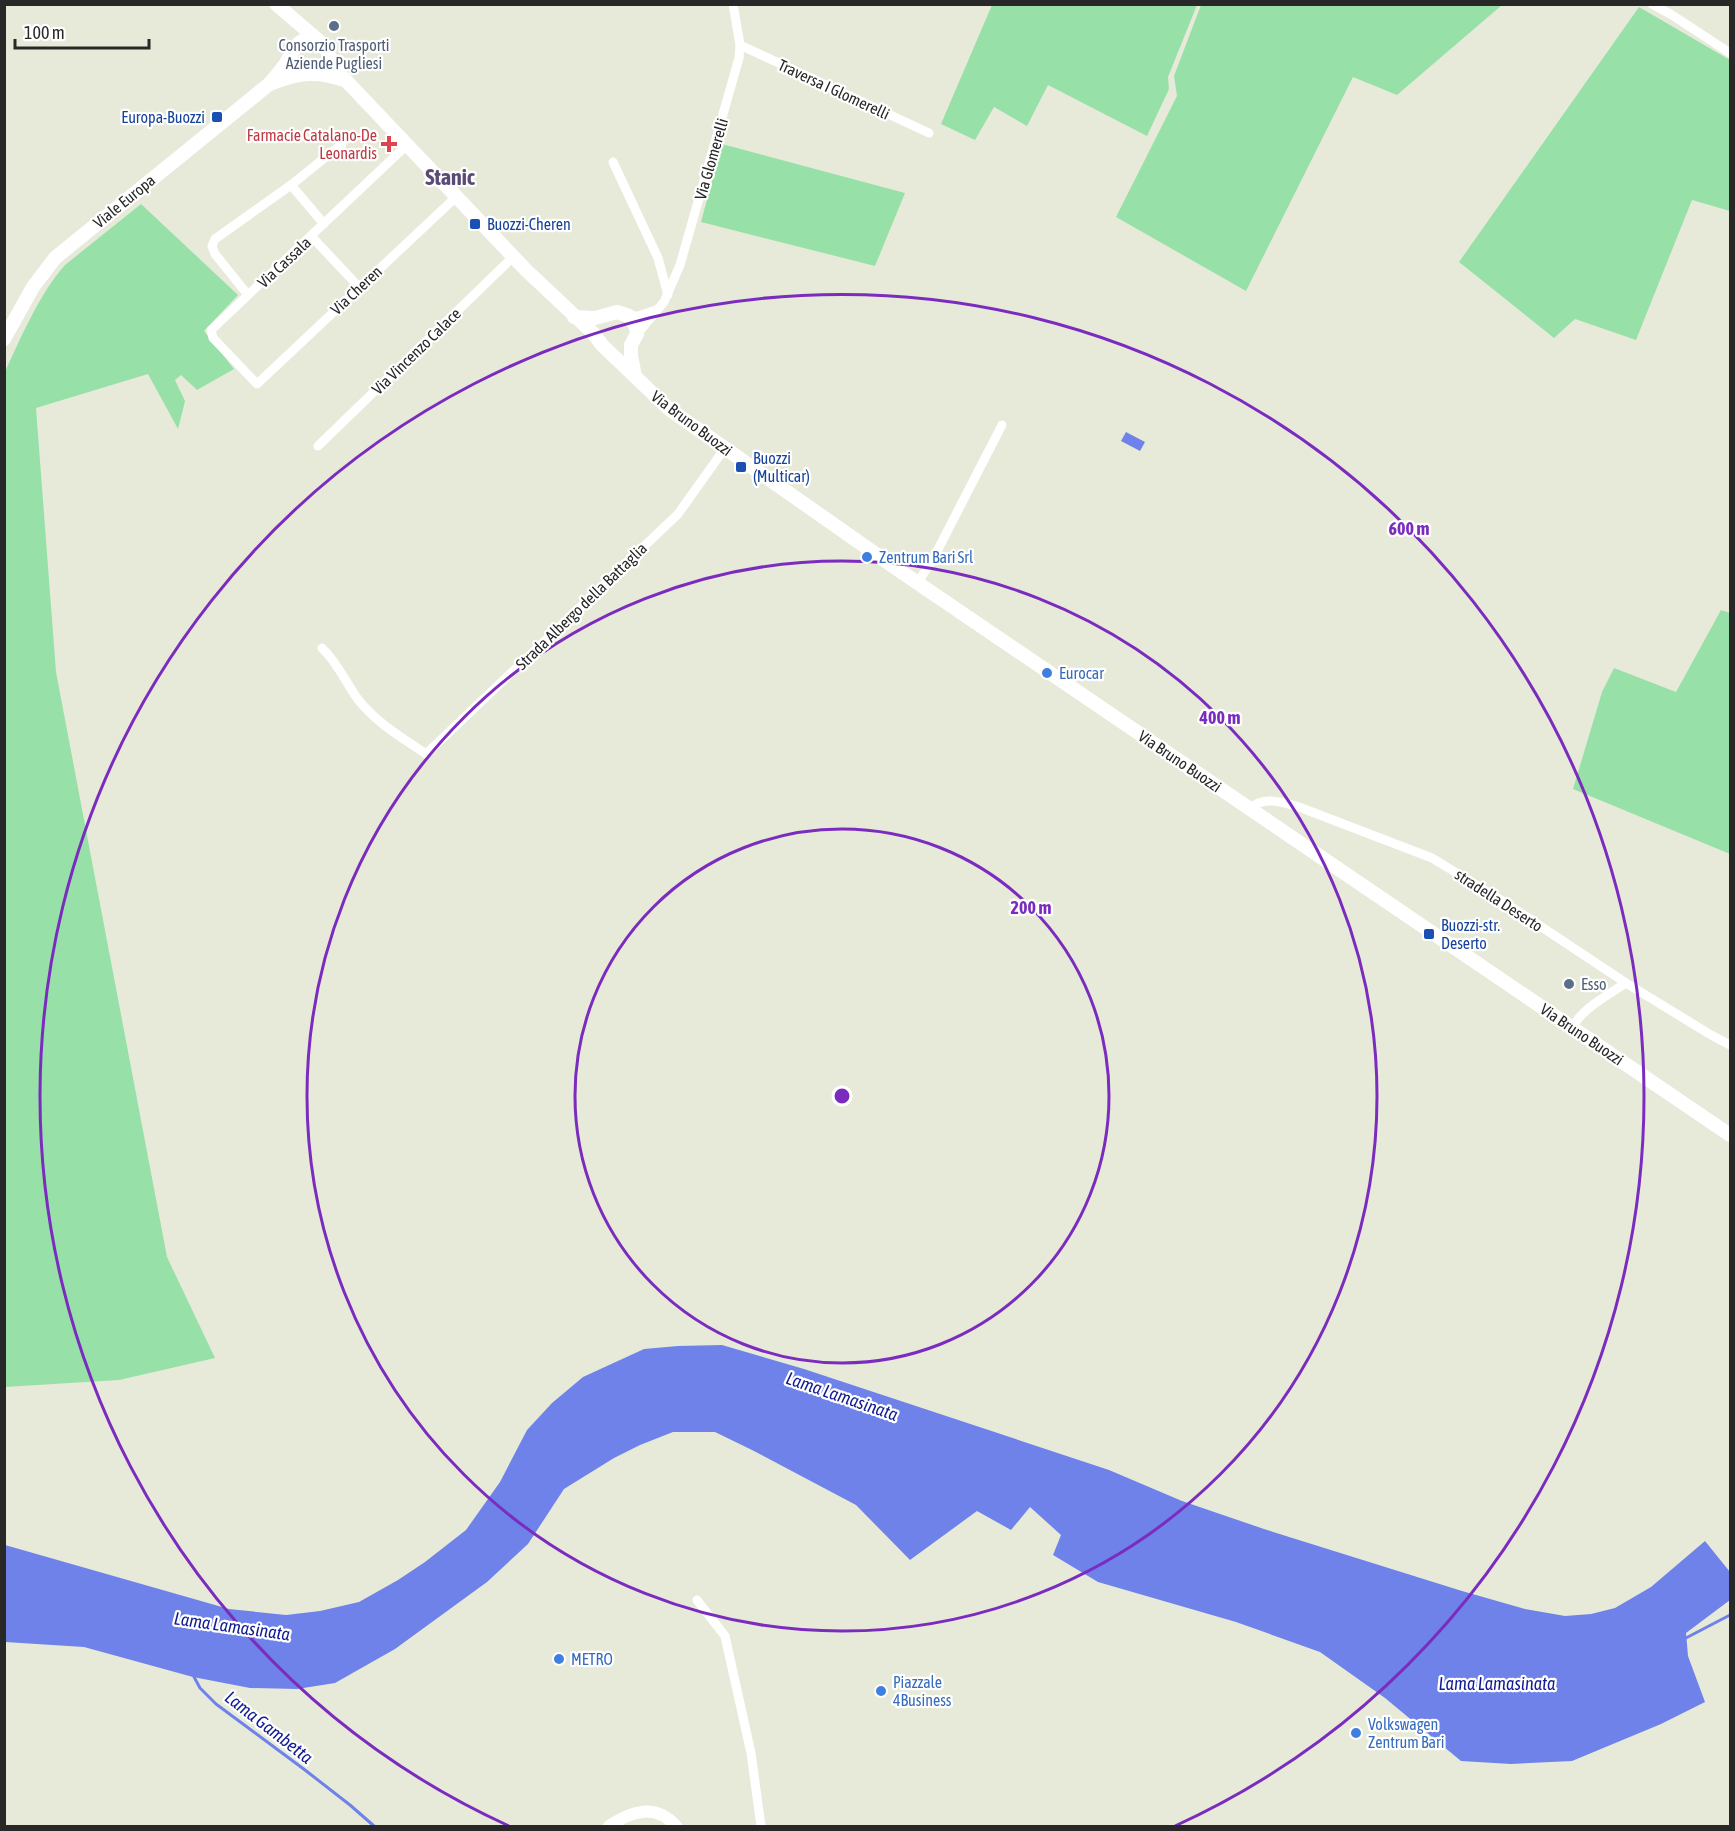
<svg xmlns="http://www.w3.org/2000/svg" width="1735" height="1831" viewBox="0 0 1735 1831" font-family="'Asap Condensed',sans-serif">
<style>
.green{fill:#97e0a8}
.water{fill:#6e82ea}
.lines{fill:none;stroke-linecap:round;stroke-linejoin:round}
.stream{stroke:#6e82ea;stroke-width:3}
.minor{stroke:#fff;stroke-width:9}
.tertiary{stroke:#fff;stroke-width:12}
.secondary{stroke:#fff;stroke-width:14}
.ring{fill:none;stroke:#7b2cbf;stroke-width:3}
.service-dot{fill:#5c6f8a;stroke:#fff;stroke-width:2}
.transit-dot{fill:#1a4fb4;stroke:#fff;stroke-width:2}
.health-dot{fill:#e0444e;stroke:#fff;stroke-width:2}
.shop-dot{fill:#3f7fe0;stroke:#fff;stroke-width:2}
.labels{text-anchor:middle;dominant-baseline:central;stroke-width:4.5;stroke-linejoin:round;paint-order:stroke}
.service-label{font-size:16px;fill:#4e5e75;stroke:#fff}
.street-label{font-size:16px;fill:#282828;stroke:#fff}
.transit-label{font-size:16px;fill:#164399;stroke:#fff;text-anchor:start}
.health-label{font-size:16px;fill:#be3a42;stroke:#fff;text-anchor:end}
.shop-label{font-size:16px;fill:#366cbe;stroke:#fff;text-anchor:start}
.water-label{font-size:18px;font-style:italic;fill:#111b92;stroke:#fff}
.district-label{font-size:22px;font-weight:bold;fill:#5c4a76;stroke:#fff}
.centre{fill:#7b2cbf;stroke:#fff;stroke-width:3}
.ring-label{font-size:18px;text-anchor:middle;font-weight:bold;fill:#7b2cbf;stroke:#fff;stroke-width:4.5;stroke-linejoin:round;paint-order:stroke}
</style>
<rect width="100%" height="100%" fill="#e8ead9"/>
<!-- green -->
<path class="green" d="M992,5v-1l205,1 -29,72 1,12 -22,47 -99,-51 -21,41 -33,-19 -19,33 -34,-16z
M1201,5v-1l301,1 -105,90 -44,-18 -107,214 -130,-74 61,-121 -3,-20z
M1639,7l91,53v151l-38,-11 -56,140 -61,-21 -21,19 -95,-76z
M722,144l183,49 -30,73 -174,-44z
M141,204l97,91 -34,36 30,38 -37,21 -16,-15 -6,5 10,21 -7,28 -30,-55 -112,34 20,264 111,585 48,101 -96,22 -114,7v-1015c16,-35 35,-79 60,-107z
M1721,610l9,3v241l-157,-65 29,-97 12,-24 62,24z"/>
<!-- water -->
<path class="water" d="M1126,432l19,10 -5,9 -19,-10z
M722,1345l82,24 305,101 73,31 82,28 198,62 63,18 40,7 26,-2 24,-6 36,-21 54,-46 25,31v28l-44,33 2,23 17,46 -44,22 -89,37 -61,3 -50,-3 -76,-63 -65,-46 -84,-30 -138,-40 -45,-27 8,-20 -31,-28 -19,23 -34,-19 -67,49 -54,-55 -104,-55 -37,-18h-42l-33,13 -26,13 -50,31 -36,55 -41,38 -92,67 -60,34 -38,6 -47,-1 -57,-11 -109,-30 -79,-5v-97l224,64 57,6 34,-4 39,-9 39,-22 27,-18 41,-32 34,-48 27,-52 25,-27 31,-26 61,-28 34,-3z"/>
<g class="lines">
<!-- stream -->
<path class="stream" d="M1684,1639l46,-24
M193,1675l7,13 16,16 89,66 45,35 24,21"/>
<!-- minor -->
<path class="minor" d="M1652,4l20,11 58,38
M740,45l189,88
M408,144l-197,186 2,8 44,46 199,-187
M613,162l45,96 10,37
M291,185l33,39
M311,236l48,51
M248,295l-33,-41 -3,-8 3,-7 76,-54 51,-41
M629,316h9l18,-6
M637,334l27,-32 16,-37 59,-207 1,-13 -7,-41
M318,446l196,-190
M918,582l15,-23 69,-134
M322,648c15,14 23,33 35,50 18,24 44,39 69,56l252,-240 47,-66
M1250,809c13,-14 34,-6 49,-2l133,51 69,42 125,83 85,52 19,10
M1573,1028c5,-17 38,-35 53,-45
M697,1600l28,36 26,117 10,73"/>
<!-- tertiary -->
<path class="tertiary" d="M609,1826c23,-15 46,-23 67,0"/>
<!-- secondary -->
<path class="secondary" d="M276,4l49,42 10,23 191,201 67,63 9,12 67,64 231,162 830,564
M270,84c28,-11 46,-14 74,-4
M574,317l21,1 22,-6 12,4 7,11 1,7 -6,11v11l4,20
M4,339l29,-52 22,-29 213,-173c6,-6 11,-13 16,-19 9,-13 12,-30 31,-27"/>
</g>
<!-- distance rings -->
<g class="ring">
<circle cx="842" cy="1096" r="267"/>
<circle cx="842" cy="1096" r="535"/>
<path d="M509 1826A802 802 0 1 1 1175 1826"/>
</g>
<!-- markers -->
<g class="service-dot">
<circle cx="334" cy="26" r="6"/>
<circle cx="1569" cy="984" r="6"/>
</g>
<g class="transit-dot">
<rect x="211" y="111" width="12" height="12" rx="3"/>
<rect x="469" y="218" width="12" height="12" rx="3"/>
<rect x="735" y="461" width="12" height="12" rx="3"/>
<rect x="1423" y="928" width="12" height="12" rx="3"/>
</g>
<path class="health-dot" d="M386 135h6v6h6v6h-6v6h-6v-6h-6v-6h6z"/>
<g class="shop-dot">
<circle cx="867" cy="557" r="6"/>
<circle cx="1047" cy="673" r="6"/>
<circle cx="559" cy="1659" r="6"/>
<circle cx="881" cy="1691" r="6"/>
<circle cx="1356" cy="1733" r="6"/>
</g>
<g class="labels">
<!-- service labels -->
<g class="service-label">
<text x="334" y="45">Consorzio Trasporti<tspan x="334" dy="18">Aziende Pugliesi</tspan></text>
<text x="1581" y="984" text-anchor="start">Esso</text>
</g>
<!-- street labels -->
<g class="street-label">
<text transform="translate(834 89) rotate(25)">Traversa I Glomerelli</text>
<text transform="translate(711 159) rotate(-74)">Via Glomerelli</text>
<text transform="translate(124 201) rotate(-39)">Viale Europa</text>
<text transform="translate(284 262) rotate(-43)">Via Cassala</text>
<text transform="translate(356 290) rotate(-43)">Via Cheren</text>
<text transform="translate(416 351) rotate(-44)">Via Vincenzo Calace</text>
<text transform="translate(692 423) rotate(37)">Via Bruno Buozzi</text>
<text transform="translate(581 606) rotate(-44)">Strada Albergo della Battaglia</text>
<text transform="translate(1180 761) rotate(34)">Via Bruno Buozzi</text>
<text transform="translate(1499 900) rotate(33)">stradella Deserto</text>
<text transform="translate(1582 1034) rotate(34)">Via Bruno Buozzi</text>
</g>
<!-- transit labels -->
<g class="transit-label">
<text x="205" y="117" text-anchor="end">Europa-Buozzi</text>
<text x="487" y="224">Buozzi-Cheren</text>
<text x="753" y="458">Buozzi<tspan x="753" dy="18">(Multicar)</tspan></text>
<text x="1441" y="925">Buozzi-str.<tspan x="1441" dy="18">Deserto</tspan></text>
</g>
<!-- health labels -->
<g class="health-label">
<text x="377" y="135">Farmacie Catalano-De<tspan x="377" dy="18">Leonardis</tspan></text>
</g>
<!-- shop labels -->
<g class="shop-label">
<text x="879" y="557">Zentrum Bari Srl</text>
<text x="1059" y="673">Eurocar</text>
<text x="571" y="1659">METRO</text>
<text x="893" y="1682">Piazzale<tspan x="893" dy="18">4Business</tspan></text>
<text x="1368" y="1724">Volkswagen<tspan x="1368" dy="18">Zentrum Bari</tspan></text>
</g>
<!-- water labels -->
<g class="water-label">
<text transform="translate(842 1396) rotate(19)">Lama Lamasinata</text>
<text transform="translate(232 1626) rotate(8)">Lama Lamasinata</text>
<text x="1497" y="1683">Lama Lamasinata</text>
<text transform="translate(269 1727) rotate(38)">Lama Gambetta</text>
</g>
<!-- district labels -->
<g class="district-label">
<text x="450" y="177">Stanic</text>
</g>
</g>
<circle cx="842" cy="1096" r="9" class="centre"/>
<g class="ring-label">
<text x="1409" y="535">600 m</text>
<text x="1220" y="724">400 m</text>
<text x="1031" y="914">200 m</text>
</g>
<!-- border -->
<rect width="1735" height="1831" fill="none" stroke="#282828" stroke-width="12"/>
<!-- scale -->
<path d="M15 39v9h134v-9" fill="none" stroke="#282828" stroke-width="3"/>
<text x="24" y="39" font-size="18" fill="#282828" stroke="#ffffff" stroke-width="4.5" paint-order="stroke">100 m</text>
</svg>
